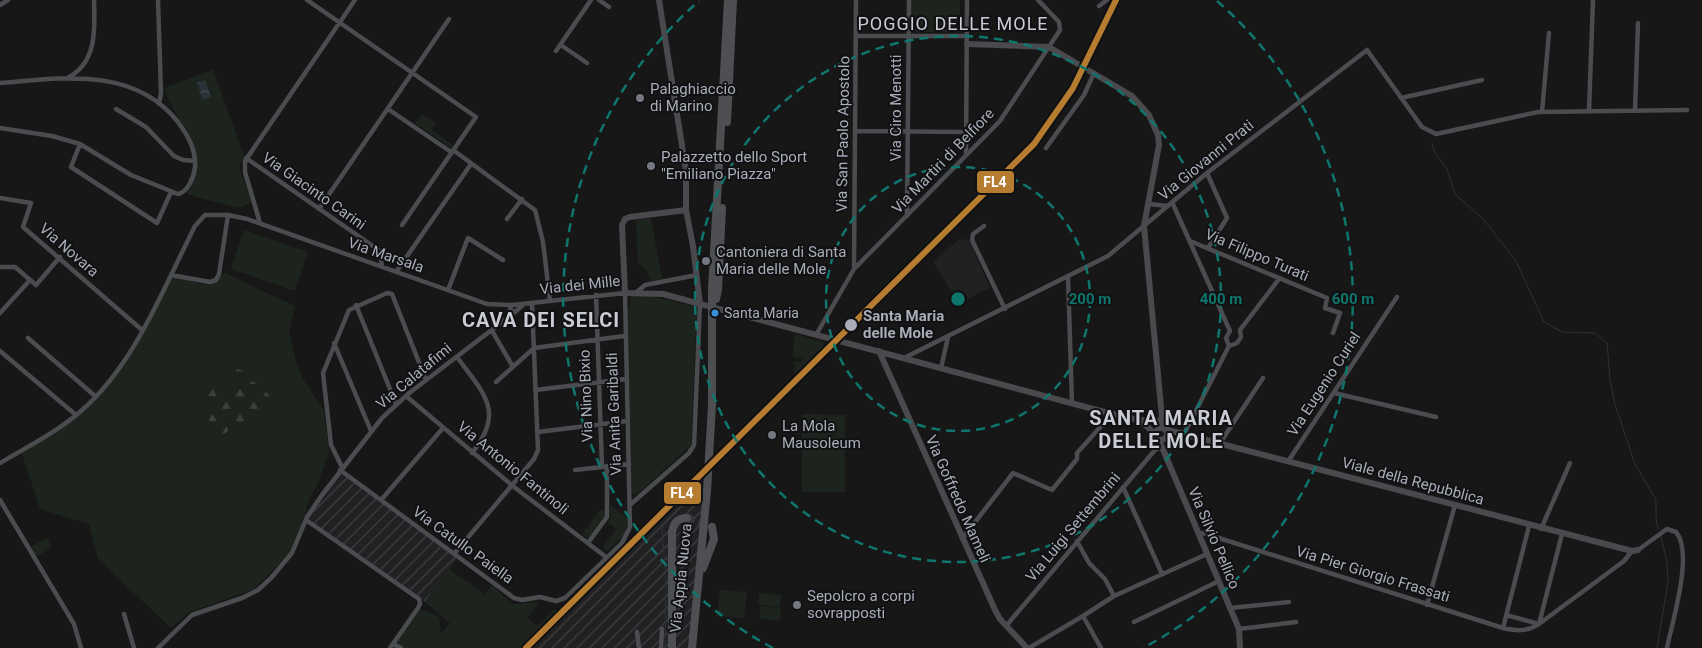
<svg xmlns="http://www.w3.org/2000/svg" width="1702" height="648" viewBox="0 0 1702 648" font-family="Roboto,sans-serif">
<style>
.built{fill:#212123}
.industrial{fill:url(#industrial-furrows)}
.green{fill:#1d241e}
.forest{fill:url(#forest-firs)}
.water{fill:url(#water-waves)}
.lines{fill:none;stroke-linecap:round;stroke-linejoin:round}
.stream{stroke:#2a3239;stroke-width:1}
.primary-tunnel{stroke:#343537;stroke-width:8;stroke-dasharray:8 4;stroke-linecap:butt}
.street{stroke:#4b4c50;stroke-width:4.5}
.secondary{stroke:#4a4a4e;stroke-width:6}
.primary{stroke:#4d4f52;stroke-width:8}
.rail-1-casing{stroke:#111113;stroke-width:10}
.rail-1{stroke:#b67c30;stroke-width:6}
.ring{fill:none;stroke:#0f766e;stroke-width:2.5;stroke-dasharray:9 6}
.poi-dot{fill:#757880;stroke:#111113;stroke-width:2}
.bus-dot{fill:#3a90db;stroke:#111113;stroke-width:2}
.stop-dot{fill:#a8adb8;stroke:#111113;stroke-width:2}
.labels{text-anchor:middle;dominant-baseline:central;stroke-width:4;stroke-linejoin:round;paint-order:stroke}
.bus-label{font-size:14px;fill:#a8adb8;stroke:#111113;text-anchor:start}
.poi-label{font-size:15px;fill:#a8adb8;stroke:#111113;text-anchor:start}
.street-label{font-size:15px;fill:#a8adb8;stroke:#111113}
.stop-label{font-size:15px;font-weight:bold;fill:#a8adb8;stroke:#111113;text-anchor:start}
.quarter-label{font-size:18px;letter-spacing:1px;fill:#c9ccd4;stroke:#111113}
.district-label{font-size:20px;font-weight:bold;letter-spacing:1px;fill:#c9ccd4;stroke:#111113}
.centre{fill:#0f766e;stroke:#111113;stroke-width:2.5}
.ring-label{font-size:15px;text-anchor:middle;font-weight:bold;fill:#0f766e;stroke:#111113;stroke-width:4;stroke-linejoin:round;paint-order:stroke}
.line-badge{stroke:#111113;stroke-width:2}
.badge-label{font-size:14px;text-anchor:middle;font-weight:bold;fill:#fff}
</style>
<defs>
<pattern id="industrial-furrows" width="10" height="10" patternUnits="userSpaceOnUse" patternTransform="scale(1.25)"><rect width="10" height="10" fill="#212123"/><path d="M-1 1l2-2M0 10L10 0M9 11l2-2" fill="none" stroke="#3e3f41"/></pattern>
<pattern id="forest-firs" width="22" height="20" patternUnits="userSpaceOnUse" patternTransform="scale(1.25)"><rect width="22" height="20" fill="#1d241e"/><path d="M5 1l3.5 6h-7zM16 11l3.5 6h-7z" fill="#3b413d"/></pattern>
<pattern id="water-waves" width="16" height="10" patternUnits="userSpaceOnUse" patternTransform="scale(1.25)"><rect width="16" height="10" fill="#2a3239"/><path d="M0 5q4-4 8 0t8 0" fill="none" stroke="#464d54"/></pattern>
</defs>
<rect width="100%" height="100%" fill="#171717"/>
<!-- built -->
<path class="built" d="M962,239l7,1 21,48 -31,15 -26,-41 25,-22z"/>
<!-- industrial -->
<path class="industrial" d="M341,473l116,86 -32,43 -117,-82 6,-12z
M698,485l9,6 -15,157h-162z"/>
<!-- green -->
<path class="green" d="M911,0h49v32h-44l-5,-6z
M213,70l31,86 -5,11 13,35 -14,6 -52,-14c29,-43 -9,-67 -22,-106z
M422,114l14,9 -4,7 21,15 -2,3 -36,-25z
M651,218l11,61 -12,2c-1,-8 -4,-14 -12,-16l-2,-45z
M244,230l64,22 -13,39 -64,-22z
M225,273l70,33 -6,24 6,28 8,21 21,31 5,42 -12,34 -7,11 -16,52 -40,40 -64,23 -19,16 -73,-69 -9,-35 -49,-15 -19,-58c19,-13 44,-25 61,-41 39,-39 63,-87 89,-135l35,10z
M632,295l18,1 47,11 -6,138 -56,51 -3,-3 -5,-179z
M796,334l33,10 -34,35 -1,-17 9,-1v-2l-10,-2 1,-19z
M802,414l43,1v77h-43z
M610,505l18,14 -4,16 -17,17 -5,-5 14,-18 -8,-6 3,-7z
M605,510v8l-17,21 -6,-5 16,-22 -1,-1z
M48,537l3,11 -15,9 -6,-10z
M449,569l36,25 7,-9 21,19 26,-2 -12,16 10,8 18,-17 4,2 -37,37h-121l-8,-4 25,-36 21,9 2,16 9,-10 -25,-21z
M720,590l27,2 -3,26 -27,-2z
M759,593l22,2 -1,12 -22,-2z
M760,606l21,2 -1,12 -21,-1z"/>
<!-- forest -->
<path class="forest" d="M236,369l6,1 6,8 -2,4h8l16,14c-7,18 -18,29 -32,40l-8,-1 6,-6 -7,-1 -2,4 -5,3 -16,-18 1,-15 5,-3 -7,-8 1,-5 7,-7 12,9 6,-3v-9z"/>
<!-- water -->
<path class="water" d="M205,80l6,17 -8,3 -6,-17z"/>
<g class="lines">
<!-- stream -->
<path class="stream" d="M1432,143l3,10 12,16 8,25 28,25 33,42 28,61 18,10 33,1 12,10 3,37 5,24 20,60 21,36v18l2,11
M665,648l1,-70 -4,-47 1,-5 13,-13
M1657,648l11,-66 -1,-20 -6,-25"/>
<!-- primary-tunnel -->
<path class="primary-tunnel" d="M687,518l25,9"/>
<!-- street -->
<path class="street" d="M158,0l3,93 -2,11
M307,0l169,117 -74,108
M599,0l10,7
M0,5l8,-5
M1099,6l8,-6
M856,36h111
M561,45l26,18
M556,51l35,-51
M69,77c28,-15 26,-49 25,-77
M0,83c61,-5 134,-17 178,39 10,14 18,27 17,45 -1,10 -7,25 -17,27l-47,-19 -51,-31 -28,-8 -52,-8
M1401,98l81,-18
M116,109l30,18 28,29 9,4 12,1
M388,109l63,43
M1635,110l3,-87
M1589,111l4,-111
M1542,112l7,-79
M855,131l111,1
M80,144l-9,23 86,56 14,-31
M1046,148l38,-53 10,-22
M453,150l82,60 8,32 7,59
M966,155l1,-155
M246,158l134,93 2,16
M1207,173l20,45 -19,30
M0,198l31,5 -8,24 119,103
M1172,202l58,129 -4,7 3,8
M1149,204l19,2
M319,209l130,-190
M907,216l2,-216
M507,219l15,-20
M260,223l-15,-51v-11l110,-161
M984,226l-11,8 -1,6 33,69
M1190,241l137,57 -2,10 15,5 -7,20
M0,267h15l21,18 24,-28
M854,269l2,-269
M396,272l75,-108
M171,275l39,7 6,-2 3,-6 9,-59
M1068,277l4,126
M448,290l20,-52 35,22
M638,291l7,-6 52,-10
M596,295l6,172
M356,305l40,99
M0,313l30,-33
M491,329l22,38
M816,335l38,-66 146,-148 60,-91 -1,-8 -21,-22
M28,338l67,58
M334,343l37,88
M1229,346l8,-3 4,-6 -1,-7 39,-51
M0,351l76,64
M457,357c26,36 49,54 15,96
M904,358l204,-102 99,-83 160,-123 55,77 14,7 102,-22 149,-2
M941,368l7,-31
M496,382l38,-34 90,-12
M535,390l91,-11
M1334,393l102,24
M406,396l108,91 92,70
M538,432l89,-11
M1184,434l45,-88
M1220,443l43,-65
M1289,460l108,-163
M0,463c27,-16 57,-31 81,-52 54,-47 82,-122 114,-185l10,-11h23l19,4 240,85 25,1
M342,467l-11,-22 -8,-72 26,-63 38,-17 5,1 34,86
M340,470l174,128 8,2 18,-3 16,4 9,-3 57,-55 8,-16 -5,-234 -113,12 -2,4 5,3 9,-8
M575,470l54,-6
M1123,487l39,87
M0,500l74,124 7,24
M381,500l62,-72
M631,504l58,-51 5,-8 6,-141
M306,520l113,79 1,5 -2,4 -28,40
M1541,529l29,-66
M1198,534l5,-1 300,95c13,3 24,4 36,-4l85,-63 8,-10
M962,539l51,-66 39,17 25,-31v-6l35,-39
M1077,541l12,22 16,16 9,17
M588,543l19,-26v-51
M1638,550l29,-21 9,3c18,21 -4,90 -9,116
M454,554l80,-95 4,-9 -6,-147
M1427,605l28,-100
M1230,608l59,-6
M124,614l10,34
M1506,615l33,9 23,-90
M1083,616l31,-20 93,-42
M1134,622l85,-41
M1006,626l149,-176 6,-3
M1503,628l26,-102
M1239,629l57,-7
M637,632l2,16
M393,644l8,4
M158,648l34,-33 50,-17 16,-8 13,-12 21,-25 15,-36 15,-22 60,-77 26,-24 107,-82
M661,648l1,-19
M1029,648l54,-32 18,32"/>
<!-- secondary -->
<path class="secondary" d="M659,0l27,171v39l7,36 7,58
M967,44l82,3 83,49 17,19 9,20 1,10 -15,81 19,202 5,5 -3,6 -6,1 -3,-8 3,-4h4
M686,210l-56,7 -5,2 -3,6 3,68 38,1 449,120 28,6 23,1
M879,351l116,259 5,9 27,29
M1140,420l15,14
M1164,429l468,122 6,-1
M1159,440l80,189 1,19"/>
<!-- primary -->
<path class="primary" d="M727,122l6,-122
M716,299l2,-9 4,-82
M703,568l11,-29 -2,-12
M672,648v-116c2,-9 5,-14 15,-14
M692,648l15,-157 5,-86v-116l16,-289"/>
<defs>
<path id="rail-1" d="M526,648l508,-504 39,-56 43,-88"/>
</defs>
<!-- rail-1 casing -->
<use href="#rail-1" class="rail-1-casing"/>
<!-- rail-1 -->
<use href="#rail-1" class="rail-1"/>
</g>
<!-- distance rings -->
<g class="ring">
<circle cx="958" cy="299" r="132"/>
<circle cx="958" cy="299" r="263"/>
<path d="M773 648A395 395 0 0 1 699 1M1217 1A395 395 0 0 1 1143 648"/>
</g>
<!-- markers -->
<g class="poi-dot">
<circle cx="640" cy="98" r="5"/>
<circle cx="651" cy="166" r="5"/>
<circle cx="706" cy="261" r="5"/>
<circle cx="772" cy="435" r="5"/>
<circle cx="797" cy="605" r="5"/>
</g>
<circle class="bus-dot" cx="715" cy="313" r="4.5"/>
<circle class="stop-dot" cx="851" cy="325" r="7"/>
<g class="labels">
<!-- bus labels -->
<g class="bus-label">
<text x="724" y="313">Santa Maria</text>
</g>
<!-- poi labels -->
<g class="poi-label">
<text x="650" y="89">Palaghiaccio<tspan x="650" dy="17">di Marino</tspan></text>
<text x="661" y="157">Palazzetto dello Sport<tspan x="661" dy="17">"Emiliano Piazza"</tspan></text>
<text x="716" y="252">Cantoniera di Santa<tspan x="716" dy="17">Maria delle Mole</tspan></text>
<text x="782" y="426">La Mola<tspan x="782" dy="17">Mausoleum</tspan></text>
<text x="807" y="596">Sepolcro a corpi<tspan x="807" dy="17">sovrapposti</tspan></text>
</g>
<!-- street labels -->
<g class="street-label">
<text transform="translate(896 108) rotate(-90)">Via Ciro Menotti</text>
<text transform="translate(843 134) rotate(-89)">Via San Paolo Apostolo</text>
<text transform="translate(1206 160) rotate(-39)">Via Giovanni Prati</text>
<text transform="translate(943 161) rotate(-46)">Via Martiri di Belfiore</text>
<text transform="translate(314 191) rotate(35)">Via Giacinto Carini</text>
<text transform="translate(69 250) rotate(41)">Via Novara</text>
<text transform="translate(386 255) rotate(19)">Via Marsala</text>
<text transform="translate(1257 255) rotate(23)">Via Filippo Turati</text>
<text transform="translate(580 285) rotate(-6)">Via dei Mille</text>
<text transform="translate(414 376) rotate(-40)">Via Calatafimi</text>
<text transform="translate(1324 384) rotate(-57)">Via Eugenio Curiel</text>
<text transform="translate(586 396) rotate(-92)">Via Nino Bixio</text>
<text transform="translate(614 414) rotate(-92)">Via Anita Garibaldi</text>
<text transform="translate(513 468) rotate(39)">Via Antonio Fantinoli</text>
<text transform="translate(1413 481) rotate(15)">Viale della Repubblica</text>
<text transform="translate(958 499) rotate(66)">Via Goffredo Mameli</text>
<text transform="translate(1073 527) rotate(-50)">Via Luigi Settembrini</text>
<text transform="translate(1214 538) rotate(67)">Via Silvio Pellico</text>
<text transform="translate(463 545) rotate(36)">Via Catullo Paiella</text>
<text transform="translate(1373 574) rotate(17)">Via Pier Giorgio Frassati</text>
<text transform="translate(681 578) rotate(-84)">Via Appia Nuova</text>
</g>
<!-- stop labels -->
<g class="stop-label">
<text x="863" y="316">Santa Maria<tspan x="863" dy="17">delle Mole</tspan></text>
</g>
<!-- quarter labels -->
<g class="quarter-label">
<text x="953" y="23">POGGIO DELLE MOLE</text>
</g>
<!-- district labels -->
<g class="district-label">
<text x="541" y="320">CAVA DEI SELCI</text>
<text x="1161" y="418">SANTA MARIA<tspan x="1161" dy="23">DELLE MOLE</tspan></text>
</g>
</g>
<circle cx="958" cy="299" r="8" class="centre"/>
<g class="ring-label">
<text x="1090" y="304">200 m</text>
<text x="1221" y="304">400 m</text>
<text x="1353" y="304">600 m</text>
</g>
<g class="line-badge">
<rect x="976" y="170" width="39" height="24" rx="5" fill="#b67c30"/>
<rect x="663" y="481" width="39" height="24" rx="5" fill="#b67c30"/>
</g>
<g class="badge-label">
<text x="995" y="187">FL4</text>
<text x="682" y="498">FL4</text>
</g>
</svg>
